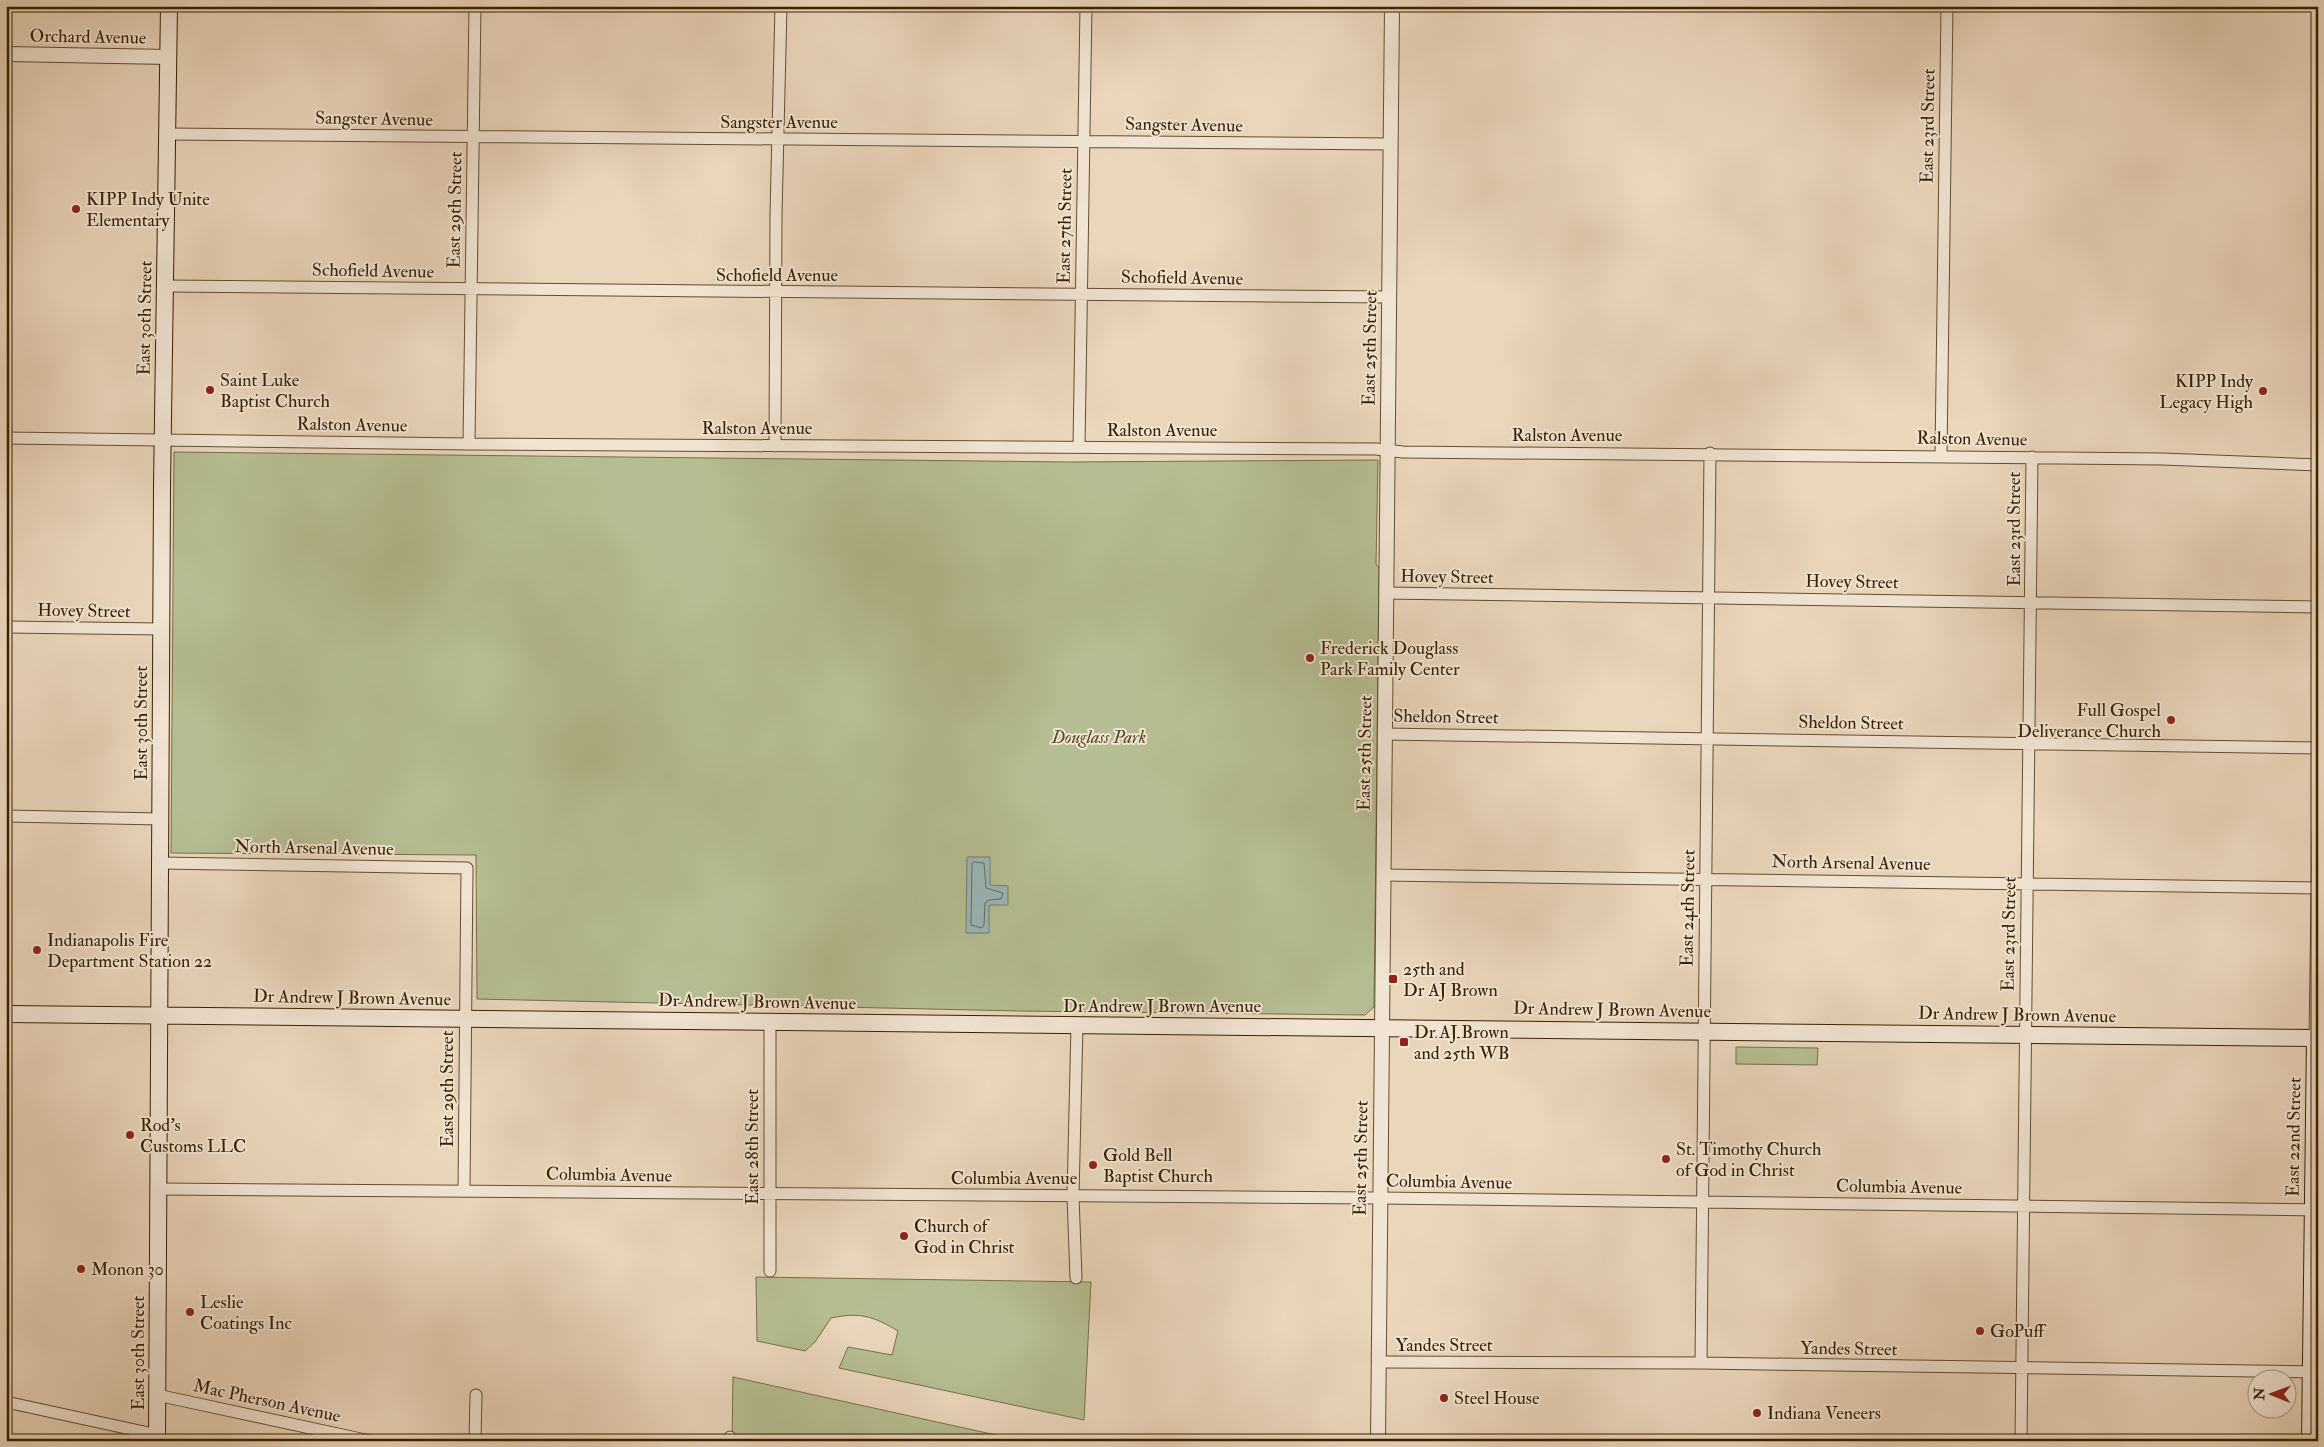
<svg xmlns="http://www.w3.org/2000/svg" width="2324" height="1447" viewBox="0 0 2324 1447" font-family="'IM FELL Double Pica',serif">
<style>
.green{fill:#b5be92;stroke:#767049}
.water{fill:#9ab7b9;stroke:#737b6f}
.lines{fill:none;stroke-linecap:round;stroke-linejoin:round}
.shore{stroke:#696c5c;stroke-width:1}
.minor-casing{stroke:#644e2f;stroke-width:13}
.tertiary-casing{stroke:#644e2f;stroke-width:16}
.secondary-casing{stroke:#382100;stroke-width:18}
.minor{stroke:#f1e4d3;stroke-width:11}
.tertiary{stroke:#f1e4d3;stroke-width:14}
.secondary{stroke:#f1e4d3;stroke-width:16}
.poi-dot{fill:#8f2418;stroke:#f1e4d3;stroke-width:2}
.labels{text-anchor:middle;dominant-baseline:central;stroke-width:4;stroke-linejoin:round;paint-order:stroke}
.street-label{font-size:18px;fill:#382100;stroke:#f1e4d3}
.poi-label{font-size:18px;fill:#382100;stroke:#f1e4d3;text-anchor:start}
.park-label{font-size:18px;font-style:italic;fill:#574824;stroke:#f1e4d3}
</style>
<rect width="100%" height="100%" fill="#ead6bb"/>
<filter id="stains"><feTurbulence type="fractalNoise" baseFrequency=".004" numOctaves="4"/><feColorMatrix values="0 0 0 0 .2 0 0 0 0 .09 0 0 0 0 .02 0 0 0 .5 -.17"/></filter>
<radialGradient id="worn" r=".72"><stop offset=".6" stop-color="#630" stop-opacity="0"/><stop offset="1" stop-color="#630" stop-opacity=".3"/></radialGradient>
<!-- green -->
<path class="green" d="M174,452l895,10 309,-2 -2,104 3,4 -5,439 -9,8 -346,-4 -542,-12 -1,-144 -305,-2z
M1736,1047l82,1 -1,17 -81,-1z
M756,1277l335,5 -7,138 -245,-52 9,-21 44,8 6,-24c-25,-15 -38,-19 -67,-13l-16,24 -10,9 -48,-10z
M733,1377l290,64h-291z"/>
<!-- water -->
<path class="water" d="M967,857h23v28l18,1v19h-19v28h-23z"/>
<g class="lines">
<!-- shore -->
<path class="shore" d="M974,862l10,1 2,25 17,5 -2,6 -12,1 -4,3 -1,22 -2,3 -11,-3 1,-61z"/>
<defs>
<path id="minor" d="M167,134l1224,10
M165,286l1224,11
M6,438l463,6 907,5 27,3 759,7 156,6
M469,444l6,-438
M775,446l1,-231 5,-209
M1079,447l7,-441
M1941,455l6,-449
M1386,593l932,14
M6,627l155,2
M1384,734l934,14
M6,816l155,3
M160,863l307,5 -3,323
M1383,875l935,13
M2315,1038l3,-205
M159,1189l1221,9 938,12
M770,1271v-248
M1076,1278l-3,-82 4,-171
M1379,1362l322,1 616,9
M1701,1363l9,-910
M157,1395l213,46
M6,1402l152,33
M730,1437v4
M475,1441l1,-46
M2021,1441l11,-984"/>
<path id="tertiary" d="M6,54l163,3
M1378,1441l14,-1435"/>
<path id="secondary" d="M6,1014l2312,24
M157,1441l5,-954 7,-481
M2310,1441l5,-403"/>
</defs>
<!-- minor casing -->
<use href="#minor" class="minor-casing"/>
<!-- tertiary casing -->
<use href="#tertiary" class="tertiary-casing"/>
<!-- secondary casing -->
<use href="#secondary" class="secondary-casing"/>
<!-- minor -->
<use href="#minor" class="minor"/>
<!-- tertiary -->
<use href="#tertiary" class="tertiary"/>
<!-- secondary -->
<use href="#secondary" class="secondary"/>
</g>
<!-- markers -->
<g class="poi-dot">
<circle cx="76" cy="209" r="5"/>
<circle cx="210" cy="390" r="5"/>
<circle cx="2263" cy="391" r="5"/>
<circle cx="1310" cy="658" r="5"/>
<circle cx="2171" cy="720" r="5"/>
<circle cx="37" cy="950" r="5"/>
<rect x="1388" y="974" width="10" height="10" rx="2.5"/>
<rect x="1399" y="1037" width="10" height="10" rx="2.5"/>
<circle cx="130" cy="1135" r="5"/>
<circle cx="1666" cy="1159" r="5"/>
<circle cx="1093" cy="1165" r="5"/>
<circle cx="904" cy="1236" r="5"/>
<circle cx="81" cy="1269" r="5"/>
<circle cx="190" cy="1312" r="5"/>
<circle cx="1980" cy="1331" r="5"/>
<circle cx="1444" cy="1398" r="5"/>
<circle cx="1757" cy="1413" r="5"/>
</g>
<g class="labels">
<!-- street labels -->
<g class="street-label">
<text transform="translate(88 37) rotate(1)">Orchard Avenue</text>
<text transform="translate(374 119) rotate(1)">Sangster Avenue</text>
<text x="779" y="122">Sangster Avenue</text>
<text transform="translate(1184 125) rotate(1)">Sangster Avenue</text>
<text transform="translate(1928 126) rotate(-89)">East 23rd Street</text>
<text transform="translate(455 210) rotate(-89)">East 29th Street</text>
<text transform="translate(1065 226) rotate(-89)">East 27th Street</text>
<text transform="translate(373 271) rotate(1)">Schofield Avenue</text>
<text x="777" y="275">Schofield Avenue</text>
<text transform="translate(1182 278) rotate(1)">Schofield Avenue</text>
<text transform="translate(145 318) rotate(-89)">East 30th Street</text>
<text transform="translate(1370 348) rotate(-89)">East 25th Street</text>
<text transform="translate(352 425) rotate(1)">Ralston Avenue</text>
<text x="757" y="428">Ralston Avenue</text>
<text x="1162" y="430">Ralston Avenue</text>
<text x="1567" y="435">Ralston Avenue</text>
<text transform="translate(1972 439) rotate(1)">Ralston Avenue</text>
<text transform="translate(2014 529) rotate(-90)">East 23rd Street</text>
<text transform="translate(1447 577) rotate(1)">Hovey Street</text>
<text transform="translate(1852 582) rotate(1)">Hovey Street</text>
<text transform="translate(84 611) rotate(1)">Hovey Street</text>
<text transform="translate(1446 717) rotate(1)">Sheldon Street</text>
<text transform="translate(141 723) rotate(-90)">East 30th Street</text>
<text transform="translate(1851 723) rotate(1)">Sheldon Street</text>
<text transform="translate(1365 753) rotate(-89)">East 25th Street</text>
<text transform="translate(314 848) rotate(1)">North Arsenal Avenue</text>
<text transform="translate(1851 863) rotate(1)">North Arsenal Avenue</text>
<text transform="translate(1688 908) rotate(-89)">East 24th Street</text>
<text transform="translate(2009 934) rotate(-89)">East 23rd Street</text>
<text transform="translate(352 998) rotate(1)">Dr Andrew J Brown Avenue</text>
<text transform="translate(757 1002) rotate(1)">Dr Andrew J Brown Avenue</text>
<text x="1162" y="1006">Dr Andrew J Brown Avenue</text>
<text transform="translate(1612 1010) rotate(1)">Dr Andrew J Brown Avenue</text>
<text transform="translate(2017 1015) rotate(1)">Dr Andrew J Brown Avenue</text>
<text transform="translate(447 1089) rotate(-90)">East 29th Street</text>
<text transform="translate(2294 1137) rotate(-89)">East 22nd Street</text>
<text transform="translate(752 1147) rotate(-90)">East 28th Street</text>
<text transform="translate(1361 1158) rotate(-89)">East 25th Street</text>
<text transform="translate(609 1175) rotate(1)">Columbia Avenue</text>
<text x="1014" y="1178">Columbia Avenue</text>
<text transform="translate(1449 1182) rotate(1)">Columbia Avenue</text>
<text transform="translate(1899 1187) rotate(1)">Columbia Avenue</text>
<text x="1444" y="1345">Yandes Street</text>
<text transform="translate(1849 1349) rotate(1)">Yandes Street</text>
<text transform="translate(138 1353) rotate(-90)">East 30th Street</text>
<text transform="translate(267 1401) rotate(12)">Mac Pherson Avenue</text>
</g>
<!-- poi labels -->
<g class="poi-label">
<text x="86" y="199">KIPP Indy Unite<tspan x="86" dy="21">Elementary</tspan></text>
<text x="220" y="380">Saint Luke<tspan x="220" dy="21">Baptist Church</tspan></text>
<text x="2253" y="381" text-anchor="end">KIPP Indy<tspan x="2253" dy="21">Legacy High</tspan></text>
<text x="1320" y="648">Frederick Douglass<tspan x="1320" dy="21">Park Family Center</tspan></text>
<text x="2161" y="710" text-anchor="end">Full Gospel<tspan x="2161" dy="21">Deliverance Church</tspan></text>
<text x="47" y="940">Indianapolis Fire<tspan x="47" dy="21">Department Station 22</tspan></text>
<text x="1403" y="969">25th and<tspan x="1403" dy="21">Dr AJ Brown</tspan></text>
<text x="1414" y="1032">Dr AJ Brown<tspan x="1414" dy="21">and 25th WB</tspan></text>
<text x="140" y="1125">Rod's<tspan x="140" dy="21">Customs LLC</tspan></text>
<text x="1676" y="1149">St. Timothy Church<tspan x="1676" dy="21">of God in Christ</tspan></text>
<text x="1103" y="1155">Gold Bell<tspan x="1103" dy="21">Baptist Church</tspan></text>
<text x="914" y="1226">Church of<tspan x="914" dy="21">God in Christ</tspan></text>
<text x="91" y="1269">Monon 30</text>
<text x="200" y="1302">Leslie<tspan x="200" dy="21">Coatings Inc</tspan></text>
<text x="1990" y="1331">GoPuff</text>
<text x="1454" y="1398">Steel House</text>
<text x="1767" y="1413">Indiana Veneers</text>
</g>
<!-- park labels -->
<g class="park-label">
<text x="1099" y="737">Douglass Park</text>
</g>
</g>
<!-- margin -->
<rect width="2324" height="1447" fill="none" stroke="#ead6bb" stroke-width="25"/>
<rect x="8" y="8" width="2309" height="1432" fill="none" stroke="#382100" stroke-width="2.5"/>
<rect x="12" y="12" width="2299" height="1422" fill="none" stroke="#382100"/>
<!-- north arrow -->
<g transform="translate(2272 1394) rotate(271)"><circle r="24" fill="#f1e4d3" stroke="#a7967f"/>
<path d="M0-4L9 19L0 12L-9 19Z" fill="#8f2418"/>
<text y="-8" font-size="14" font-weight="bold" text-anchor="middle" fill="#382100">N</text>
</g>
<rect width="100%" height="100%" filter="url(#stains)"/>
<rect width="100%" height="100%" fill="url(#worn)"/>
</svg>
